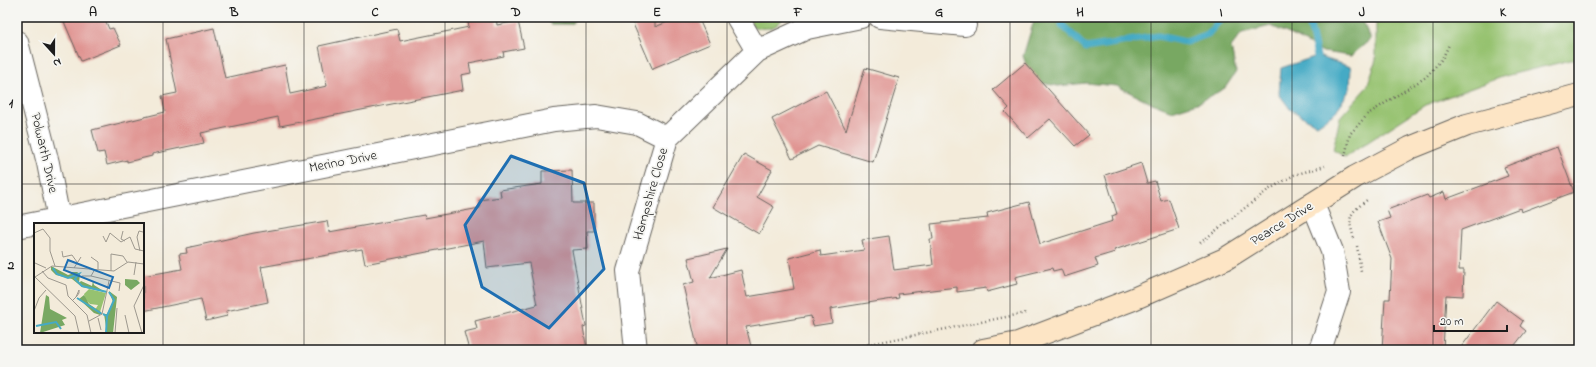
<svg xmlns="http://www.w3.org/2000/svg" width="1596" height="367" viewBox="0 0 1596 367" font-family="'Indie Flower',sans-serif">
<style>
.green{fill:#96c270;stroke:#596f46}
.forest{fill:#78a862;stroke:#4a623f}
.water{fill:#45aac5;stroke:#306370}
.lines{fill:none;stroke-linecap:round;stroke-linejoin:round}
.stream{stroke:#45aac5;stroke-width:7}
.building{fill:#e09492}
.street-casing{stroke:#67645e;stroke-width:24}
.secondary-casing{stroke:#67645e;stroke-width:24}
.path{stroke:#67645e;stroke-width:2.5;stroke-dasharray:1 3;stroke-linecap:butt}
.street{stroke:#fff;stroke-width:22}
.secondary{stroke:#fde5c5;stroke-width:22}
.marked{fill:#1f6fb2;fill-opacity:0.2;stroke:#1f6fb2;stroke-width:3;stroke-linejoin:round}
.grid{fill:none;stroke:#1c1c1c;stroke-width:1;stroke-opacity:0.55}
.labels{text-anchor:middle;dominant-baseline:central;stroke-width:3.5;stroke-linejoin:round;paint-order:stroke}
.street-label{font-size:14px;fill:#1c1c1c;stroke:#f6f6f2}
.inset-river{fill:none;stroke:#45aac5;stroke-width:2}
.inset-road{fill:none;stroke:#9d988e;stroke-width:1}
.view{fill:#1f6fb2;fill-opacity:0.15;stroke:#1f6fb2;stroke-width:2}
.inset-edge{fill:none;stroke:#1c1c1c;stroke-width:2}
.neatline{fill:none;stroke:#1c1c1c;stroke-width:1.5}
.grid-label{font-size:13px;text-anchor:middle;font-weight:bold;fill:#1c1c1c}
</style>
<rect width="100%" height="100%" fill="#f6f6f2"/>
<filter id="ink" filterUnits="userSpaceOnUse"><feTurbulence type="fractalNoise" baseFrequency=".025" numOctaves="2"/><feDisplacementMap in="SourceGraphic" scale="8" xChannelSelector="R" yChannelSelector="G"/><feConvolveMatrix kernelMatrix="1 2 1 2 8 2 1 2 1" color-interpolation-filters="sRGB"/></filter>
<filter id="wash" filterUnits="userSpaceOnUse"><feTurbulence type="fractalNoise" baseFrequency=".012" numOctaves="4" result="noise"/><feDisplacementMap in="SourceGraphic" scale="16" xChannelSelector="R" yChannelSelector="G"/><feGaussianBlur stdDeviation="0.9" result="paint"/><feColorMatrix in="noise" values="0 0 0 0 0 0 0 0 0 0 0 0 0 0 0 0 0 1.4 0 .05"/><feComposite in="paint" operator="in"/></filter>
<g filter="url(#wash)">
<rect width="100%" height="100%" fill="#f3ebda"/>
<!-- green -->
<path class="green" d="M749,17h34c-5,13 -20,13 -31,9z
M1376,17h203v41l-74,18 -80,29 -80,52 -12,-7 7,-33 27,-30 9,-27z"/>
<!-- forest -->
<path class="forest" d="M544,17h33l-5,7h-22z
M1035,17h325l11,22 -20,17 -28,-4 -25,-14 -27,-12 -29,7 -11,14 5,25 -11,16 -25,14 -28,9 -23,-9 -32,-16 -31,-3 -28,3 -26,-5 -9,-25z"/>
<!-- water -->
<path class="water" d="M1317,56l34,11 -1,22 -15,24 -18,12 -27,-16 -11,-15 2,-26z"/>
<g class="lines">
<!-- stream -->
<path class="stream" d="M1060,17l2,8 24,23 72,-12 28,6 22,-8 11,-13v-4
M1308,17l9,39v9"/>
</g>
<g id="blocks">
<!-- building -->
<path class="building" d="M62,17h42l5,12 4,-1 8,17 -40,16z
M467,17h29l1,8 21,-4 6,27 -21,4 1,4 -35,7 2,10 -10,2 2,15 -183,36 -2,-9 -77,16 3,10 -52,11v2l-25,6v-2l-20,5 -3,-13 -6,1 -6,-23 73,-18 -3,-16 15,-3 -11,-54 48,-11 11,50 60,-13 5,29 37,-8 -8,-40 78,-17 3,12 69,-14z
M630,17h25v10l25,-10h18l12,27 -57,24v2z
M1025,63l64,72 -14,11 -25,-27 -22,19 -23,-26 4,-4 -16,-18z
M865,68l34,10 -26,84 -55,-16 -26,13 -20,-40 54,-28 20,39z
M1557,147l17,45 -53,20 -1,-4 -59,22 -2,40h5l-1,26 -17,-1 -3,55h-61l3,-51h5l2,-40 -14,-37 12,-4 -3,-8 40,-15 2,3 15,-6 2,7 62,-23 -4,-9z
M744,154l28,16 -15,27 17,10 -15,27 -46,-27z
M1141,163l6,20 8,-2 6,20 8,-2 10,30 -65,21 1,2 -20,6 3,8 -34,11 -3,-8 -8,2 -1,-3 -37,9 2,7 -30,8 -1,-4 -29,4v-5l-59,7 1,4 -69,11 2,14 -19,3 -2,-10 -65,11 6,23h-54l-15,-65 11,-3 -6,-24 39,-9 -17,29 31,-8 6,27 47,-8 -5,-31 31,-8 1,6 43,-6 -2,-10 27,-4 5,34 39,-5 -3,-26h3l-2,-15 57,-6 -1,-5 42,-11 11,42 73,-23 -1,-5 5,-2 -12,-39z
M572,170l1,33h21v28h-7l1,18 -16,1 14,76 -3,1 4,23h-118l-5,-18 13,-3 -2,-8 62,-16 -8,-42 -42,5 -3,-27 -119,23 -3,-15 -101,18 7,35 -42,9 1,5 -21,5 -5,-22 -58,12v-35l39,-7 -3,-15 8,-1 -1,-5 68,-15 73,-12 2,11 95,-17 1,3 55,-10 -1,-8 22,-3 -1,-7 42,-6v-13z
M1496,301l27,20 -3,5 6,5 -15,19h-52z"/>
</g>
</g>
<g filter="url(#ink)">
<use href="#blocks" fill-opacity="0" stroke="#67645e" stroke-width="1"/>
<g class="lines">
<defs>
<path id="street" d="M737,17l20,34
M880,17l85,8
M17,42l31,121 11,56
M1313,204l19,47 7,41 -19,58
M17,227l537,-107 42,-4 41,7 30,15
M636,350l-8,-79 39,-133 90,-87 50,-23 54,-11"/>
<path id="secondary" d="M983,350l35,-7 113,-43 94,-41 130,-82 55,-29 57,-23 112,-30"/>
</defs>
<!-- street casing -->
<use href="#street" class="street-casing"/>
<!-- secondary casing -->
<use href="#secondary" class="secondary-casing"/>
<!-- path -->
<path class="path" d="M1345,156l5,-22 18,-20 58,-37 16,-18 7,-14
M1354,238c-7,-22 -5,-24 13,-38
M1200,243l68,-53 26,-15 31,-9
M1357,246l4,25
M840,350l186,-37"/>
<!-- street -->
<use href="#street" class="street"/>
<!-- secondary -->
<use href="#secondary" class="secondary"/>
</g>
</g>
<!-- marked area -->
<path class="marked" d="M511,156l73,27 20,86 -55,59 -67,-41 -17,-62z"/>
<!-- grid -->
<path class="grid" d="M163,17v333M304,17v333M445,17v333M586,17v333M727,17v333M869,17v333M1010,17v333M1151,17v333M1292,17v333M1433,17v333M17,184h1562"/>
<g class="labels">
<!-- street labels -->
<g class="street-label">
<text transform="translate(44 153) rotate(77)">Polwarth Drive</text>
<text transform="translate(343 162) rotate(-11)">Merino Drive</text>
<text transform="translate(651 194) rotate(-74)">Hampshire Close</text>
<text transform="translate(1282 224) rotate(-32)">Pearce Drive</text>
</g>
</g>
<!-- overview -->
<g transform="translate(34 223)">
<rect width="110" height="110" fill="#f3ebda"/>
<path d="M55,66l17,4 -6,19 -5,-2 3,-5 -8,-1 -5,-5 -1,-5z" fill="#96c270"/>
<path d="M17,43l17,9 3,-1 -1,-2h7l3,2 -1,9 2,-2 11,5 1,-5 1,4 11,7 -23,-5 -10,-8 -16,-4 -5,-5zM91,56l12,1 3,3 -9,7 -6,-5zM75,68l8,6 -4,36h-6l-3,-19h3l6,-12zM12,72l3,2 1,12 17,9 -5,2 3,5 -25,8zM50,72l5,9 12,8 -1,3 -6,-2 -15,-14z" fill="#78a862"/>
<path class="inset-river" d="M19,45l4,6 11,4 11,-4 -4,5 7,7 25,6M43,75l25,16M69,91l4,2 -1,17M73,93l7,-16 -5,-8M2,103l20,-4 5,7"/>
<path class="inset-road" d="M89,8l-2,8 4,2M0,10l9,-4 7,9v13l5,15M69,13l3,6 4,-9 11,9 9,-5 5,12 9,2M28,28l1,6 9,-2 5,7M106,28l-3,-14 2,-6 4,1M57,34l7,5v7M1,40l11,5M40,45l7,-11M8,48l6,7 18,7 2,11 19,19 4,18M77,48v-17l12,2 4,6M100,52l2,-13M0,53l41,40 4,17M48,53h9l4,-7M57,53l29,7 -1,8M1,54l17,-11 62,5 14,-9 16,2M39,77l4,-4 2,-3v-3l-3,7M0,88l5,-13 7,-8M91,92l4,18M64,95l3,12M55,98l13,-7 7,-33M0,107v-19M81,110l2,-25M108,110l-8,-27 10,-21"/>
<path class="view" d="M34,37l45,17 -4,11 -45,-18z"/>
<rect width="110" height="110" class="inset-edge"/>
</g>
<!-- margin -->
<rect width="1596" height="367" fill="none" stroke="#f6f6f2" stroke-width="44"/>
<!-- north arrow -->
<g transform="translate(54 54) rotate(159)" stroke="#f6f6f2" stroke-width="3" paint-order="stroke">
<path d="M0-3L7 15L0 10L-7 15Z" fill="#1c1c1c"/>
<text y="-6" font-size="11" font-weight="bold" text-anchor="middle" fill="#1c1c1c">N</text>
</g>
<!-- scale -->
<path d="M1434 325v6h73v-6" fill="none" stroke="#1c1c1c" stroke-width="2"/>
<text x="1440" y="325" font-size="12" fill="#1c1c1c" stroke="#f6f6f2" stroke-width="3" paint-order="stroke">20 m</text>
<rect x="22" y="22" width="1552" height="323" class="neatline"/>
<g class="grid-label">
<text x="93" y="16">A</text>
<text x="234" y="16">B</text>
<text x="375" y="16">C</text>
<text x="516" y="16">D</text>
<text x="657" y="16">E</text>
<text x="798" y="16">F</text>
<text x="939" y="16">G</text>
<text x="1080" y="16">H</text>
<text x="1221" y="16">I</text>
<text x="1362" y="16">J</text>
<text x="1503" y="16">K</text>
<text x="11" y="107">1</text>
<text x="11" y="269">2</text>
</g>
</svg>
